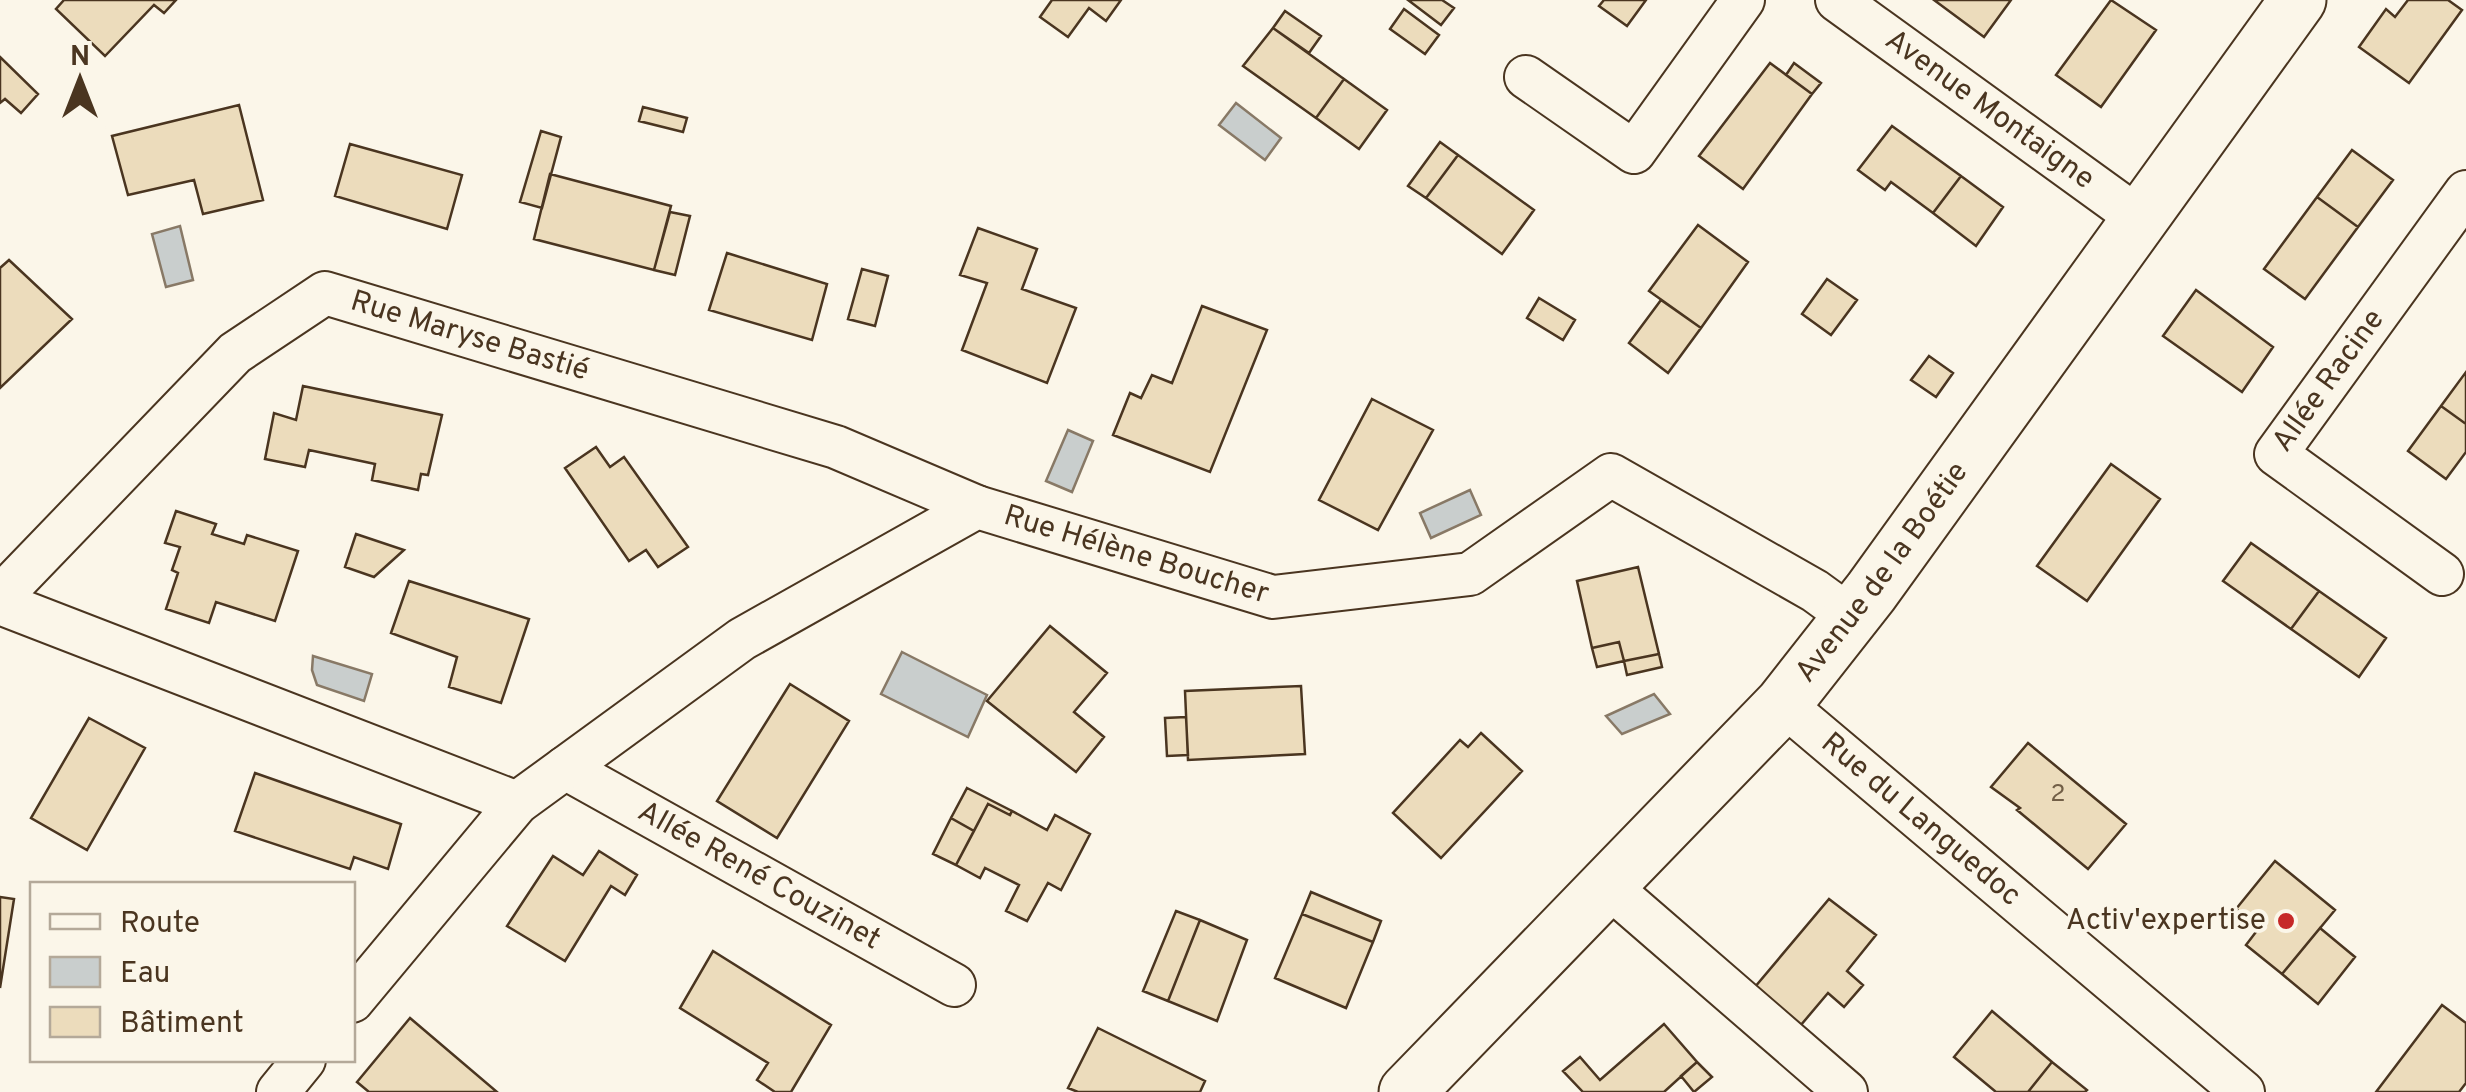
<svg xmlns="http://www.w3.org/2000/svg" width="2466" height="1092" viewBox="0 0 2466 1092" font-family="Overpass,sans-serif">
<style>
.water{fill:#c9cecd;stroke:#887966;stroke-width:2.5}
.building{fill:#ecdcbc;stroke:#4a3520;stroke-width:2.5}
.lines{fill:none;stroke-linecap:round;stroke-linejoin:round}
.minor-casing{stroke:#4a3520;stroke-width:46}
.secondary-casing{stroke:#4a3520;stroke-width:59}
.minor{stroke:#fbf6e9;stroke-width:42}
.secondary{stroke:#fbf6e9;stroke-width:55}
.poi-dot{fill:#c62828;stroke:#fbf6e9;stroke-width:4}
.labels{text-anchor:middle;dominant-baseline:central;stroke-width:8;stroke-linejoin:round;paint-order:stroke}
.number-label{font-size:25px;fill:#725f47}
.street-label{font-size:30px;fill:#4a3520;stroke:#fbf6e9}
.poi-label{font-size:30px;fill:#4a3520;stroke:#fbf6e9;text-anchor:end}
</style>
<rect width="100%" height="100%" fill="#fbf6e9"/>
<!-- water -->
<path class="water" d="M1236,103l45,35 -16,22 -46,-35z
M180,226l13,54 -27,7 -14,-53z
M1068,430l25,11 -21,51 -26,-11z
M1470,490l11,25 -50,23 -11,-25z
M902,652l85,43 -19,42 -87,-43z
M313,656l59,18 -8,27 -47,-16 -5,-15z
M1654,694l16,20 -48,20 -16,-18z"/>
<!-- building -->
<path class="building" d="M64,0h112l-12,13 -10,-8 -49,51 -49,-47z
M1052,0h69l-15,21 -17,-13 -21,29 -28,-20z
M1408,0h34l12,8 -13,17z
M1604,0h42l-19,26 -28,-20z
M1934,0h77l-27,37z
M2111,0l45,30 -55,77 -45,-32z
M2408,0h40l14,10 -53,73 -50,-36 27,-38 9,8z
M1404,9l35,26 -14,19 -35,-25z
M1285,11l36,25 -12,17 -36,-25z
M1273,28l71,51 -28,39 -73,-52z
M0,57l38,37 -17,19 -16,-14 -5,4z
M1770,63l42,31 -69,95 -44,-33z
M1794,63l27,20 -9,11 -26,-19z
M1344,79l43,31 -28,39 -43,-31z
M239,105l24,95 -60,14 -9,-34 -66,15 -16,-59z
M643,107l44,11 -4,14 -44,-11z
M1892,126l69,50 -28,37 -42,-31 -6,8 -27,-20z
M541,131l20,6 -19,71 -22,-6z
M1440,142l18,13 -32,43 -18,-12z
M350,144l112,31 -15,54 -112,-33z
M2352,150l41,30 -35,47 -41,-30z
M1458,155l76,55 -32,44 -76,-56z
M550,174l121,32 -17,64 -120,-31z
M1961,176l42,31 -27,39 -43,-33z
M2317,197l41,30 -53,72 -41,-30z
M670,212l20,4 -15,59 -21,-5z
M1698,225l50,37 -47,66 -52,-37z
M978,228l59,21 -15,40 54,19 -29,75 -85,-33 25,-67 -27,-8z
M727,253l100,31 -15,56 -103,-30z
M9,260l63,59 -72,69v-120z
M862,269l26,7 -13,50 -27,-7z
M1827,279l30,21 -26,35 -29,-21z
M2196,290l77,57 -31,45 -79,-56z
M1539,298l36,22 -12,20 -36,-22z
M1661,300l40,28 -33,45 -39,-30z
M1202,306l65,24 -57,142 -97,-37 17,-42 11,5 11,-23 20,8z
M1929,356l24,17 -17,24 -25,-17z
M2466,372v52l-25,-18z
M303,386l139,29 -14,60 -7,-1 -3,16 -46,-10 3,-16 -66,-14 -4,17 -40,-8 9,-46 22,7z
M1372,399l61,31 -55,100 -59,-30z
M2441,406l25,18v28l-20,27 -38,-28z
M596,447l14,20 14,-10 64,90 -30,20 -12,-17 -17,11 -64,-93z
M2111,464l49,35 -73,102 -50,-35z
M176,511l40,13 -4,10 32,10 3,-9 51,16 -23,70 -59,-19 -7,21 -43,-14 12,-36 -6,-3 8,-23 -15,-4z
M356,534l48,16 -30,27 -29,-10z
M2251,543l68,48 -28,38 -68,-48z
M1638,567l21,87 -35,7 -5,-19 -27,6 -15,-67z
M409,581l120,38 -28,84 -52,-16 8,-30 -66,-24z
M2319,591l67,47 -27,39 -68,-48z
M1050,626l57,47 -33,39 30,25 -28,35 -89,-71z
M1619,642l5,19 -27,6 -5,-19z
M1659,654l3,13 -35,8 -3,-14z
M790,684l59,37 -72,117 -60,-37z
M1301,686l4,68 -117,6 -3,-69z
M1186,717l2,38 -21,1 -2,-38z
M89,718l56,30 -58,102 -56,-32z
M1481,733l41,38 -81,87 -48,-45 67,-73 8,7z
M2028,743l98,81 -38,45 -71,-59 3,-2 -29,-21z
M255,773l146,51 -13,45 -34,-12 -4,12 -115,-38z
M967,788l45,23 -2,4 -22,-11 -14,27 -23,-13z
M988,804l22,11 2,-4 35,19 8,-15 35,19 -29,56 -13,-7 -21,38 -21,-10 13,-26 -34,-17 -5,10 -24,-13z
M951,818l23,13 -18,34 -23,-11z
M599,851l38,24 -12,20 -14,-9 -46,75 -58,-35 46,-70 30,19z
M2275,861l60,49 -53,64 -36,-29 13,-17 -23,-19z
M1311,892l70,29 -8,21 -71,-28z
M0,897l14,2 -14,89z
M1829,899l47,36 -29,36 16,14 -19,22 -16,-14 -33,39 -46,-38z
M1176,911l24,9 -32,81 -25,-10z
M1302,914l71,28 -27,66 -71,-30z
M1200,920l47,20 -30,81 -49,-20z
M2320,928l35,29 -37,47 -36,-30z
M713,951l118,74 -40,67h-16l-18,-12 11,-17 -88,-55z
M2442,1005l24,18v60l-7,9h-83z
M1992,1011l60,51 -24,30h-32l-42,-35z
M410,1018l87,74h-128l-12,-10z
M1664,1024l33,38 -33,30h-81l-20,-21 17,-14 20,23z
M1098,1028l107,53 -5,11h-122l-10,-4z
M1697,1062l15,15 -18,15 -13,-16z
M2052,1062l35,28 -2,2h-57z"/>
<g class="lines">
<defs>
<g id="minor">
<path id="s1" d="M1837,0l303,219"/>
<path d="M1526,77l108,75 109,-152"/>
<path id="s2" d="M2442,574l-166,-120 190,-262"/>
<path id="s3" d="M0,597l235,-244 90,-60 511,154 141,60"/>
<path d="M0,603l517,200"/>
<path id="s4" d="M1783,704l460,388"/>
<path id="s5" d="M565,768l389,217"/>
<path d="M1607,885l239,207"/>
<path id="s6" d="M352,1001l165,-198 225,-164 235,-132 296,90 197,-23 141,-99 204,116 37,27"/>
<path d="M278,1092l26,-32"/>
</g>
<g id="secondary">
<path id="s7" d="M1407,1092l376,-388 88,-112 427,-592"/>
</g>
</defs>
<!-- minor casing -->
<use href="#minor" class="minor-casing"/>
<!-- secondary casing -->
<use href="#secondary" class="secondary-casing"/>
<!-- minor -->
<use href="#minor" class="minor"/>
<!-- secondary -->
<use href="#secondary" class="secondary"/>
</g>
<!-- markers -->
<circle class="poi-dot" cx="2286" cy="921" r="10"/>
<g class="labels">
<!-- number labels -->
<g class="number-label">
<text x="2058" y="795">2</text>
</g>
<!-- street labels -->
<g class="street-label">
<text stroke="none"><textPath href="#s1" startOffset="188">Avenue Montaigne</textPath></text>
<text stroke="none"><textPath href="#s3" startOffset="598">Rue Maryse Bastié</textPath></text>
<text stroke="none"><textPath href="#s2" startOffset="295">Allée Racine</textPath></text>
<text stroke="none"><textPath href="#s6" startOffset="972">Rue Hélène Boucher</textPath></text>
<text stroke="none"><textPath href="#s7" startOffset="705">Avenue de la Boétie</textPath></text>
<text stroke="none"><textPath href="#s4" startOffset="180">Rue du Languedoc</textPath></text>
<text stroke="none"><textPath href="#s5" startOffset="222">Allée René Couzinet</textPath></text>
</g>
<!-- poi labels -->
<g class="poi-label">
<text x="2266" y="921">Activ'expertise</text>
</g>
</g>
<!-- legend -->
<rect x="30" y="882" width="325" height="180" fill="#fbf6e9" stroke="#b4a999" stroke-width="2.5"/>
<rect x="50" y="914" width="50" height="15" fill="#fbf6e9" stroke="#b4a999" stroke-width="2.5"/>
<text x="120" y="932" font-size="30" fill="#4a3520">Route</text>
<rect x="50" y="957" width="50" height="30" fill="#c9cecd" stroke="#b4a999" stroke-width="2.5"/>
<text x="120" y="982" font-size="30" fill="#4a3520">Eau</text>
<rect x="50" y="1007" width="50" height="30" fill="#ecdcbc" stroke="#b4a999" stroke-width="2.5"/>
<text x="120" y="1032" font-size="30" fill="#4a3520">Bâtiment</text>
<!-- north arrow -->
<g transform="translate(80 80)" stroke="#fbf6e9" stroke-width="8" paint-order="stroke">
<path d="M0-8L18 38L0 25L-18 38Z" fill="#4a3520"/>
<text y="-15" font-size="28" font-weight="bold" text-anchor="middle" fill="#4a3520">N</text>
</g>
</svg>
